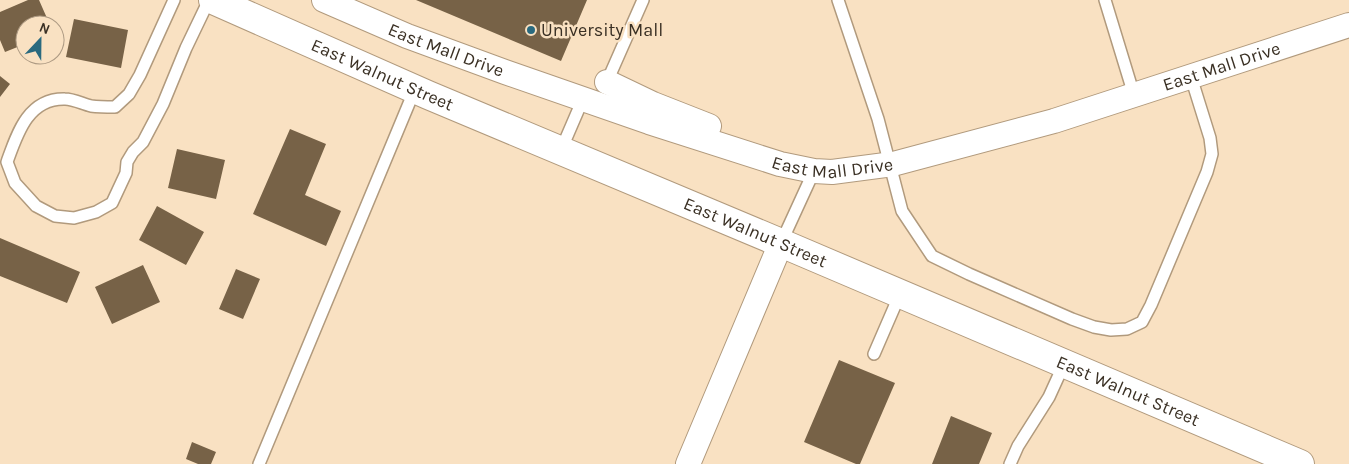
<svg xmlns="http://www.w3.org/2000/svg" width="1349" height="464" viewBox="0 0 1349 464" font-family="Karla,sans-serif">
<style>
.building{fill:#776247}
.lines{fill:none;stroke-linecap:round;stroke-linejoin:round}
.service-casing{stroke:#b19a7d;stroke-width:14}
.minor-casing{stroke:#b19a7d;stroke-width:26}
.tertiary-casing{stroke:#b19a7d;stroke-width:30}
.service{stroke:#fff;stroke-width:11}
.minor{stroke:#fff;stroke-width:24}
.tertiary{stroke:#fff;stroke-width:28}
.poi-dot{fill:#2a6a7f;stroke:#f9e1c2;stroke-width:2}
.labels{text-anchor:middle;dominant-baseline:central;stroke-width:5;stroke-linejoin:round;paint-order:stroke}
.poi-label{font-size:18px;fill:#3a3024;stroke:#f9e1c2;text-anchor:start}
.street-label{font-size:18px;fill:#3a3024;stroke:#f9e1c2}
</style>
<rect width="100%" height="100%" fill="#f9e1c2"/>
<!-- building -->
<path class="building" d="M28,0h11l11,25h-25v19l-20,8 -5,-12v-28z
M416,0h171l-26,61z
M74,19l54,11 -7,38 -55,-11z
M0,76l10,8 -10,13z
M290,129l36,15 -21,51 36,16 -15,35 -73,-32z
M177,149l48,11 -9,39 -48,-11z
M157,206l47,26 -18,33 -47,-25z
M0,238l80,34 -13,31 -67,-27z
M143,265l17,37 -48,22 -17,-37z
M236,269l24,10 -17,40 -24,-10z
M839,360l56,23 -35,81h-4l-52,-22z
M951,416l41,17 -13,31h-47z
M192,442l24,10 -5,12h-13l-12,-5z"/>
<g class="lines">
<defs>
<path id="service" d="M174,0l-34,75 -11,19 -14,13c-8,0 -16,0 -24,-1 -8,-2 -18,-7 -26,-7 -37,-1 -48,35 -58,63l8,21 21,23 19,10 19,2 22,-6 16,-9 14,-30 1,-11 6,-10 10,-10 20,-38 23,-56 23,-48
M838,0l40,119 24,92 30,45 37,18 103,45 22,8 17,3 16,-1 15,-7 9,-17 56,-133 5,-18 -2,-16 -19,-61
M1105,0l29,95
M606,84l37,-84
M561,150l22,-51
M781,243l33,-72
M874,354l26,-60
M259,464l156,-375
M1010,464l8,-18 31,-49 15,-33"/>
<g id="minor">
<path id="s1" d="M324,0l83,36 98,36 144,50 131,42 34,7 18,1 61,-8 161,-43 295,-96"/>
<path d="M607,82l46,22 56,22"/>
<path d="M688,464l93,-221"/>
</g>
<g id="tertiary">
<path id="s2" d="M213,0l215,95 353,148 519,221"/>
</g>
</defs>
<!-- service casing -->
<use href="#service" class="service-casing"/>
<!-- minor casing -->
<use href="#minor" class="minor-casing"/>
<!-- tertiary casing -->
<use href="#tertiary" class="tertiary-casing"/>
<!-- service -->
<use href="#service" class="service"/>
<!-- minor -->
<use href="#minor" class="minor"/>
<!-- tertiary -->
<use href="#tertiary" class="tertiary"/>
</g>
<!-- markers -->
<circle class="poi-dot" cx="531" cy="30" r="5"/>
<g class="labels">
<!-- poi labels -->
<g class="poi-label">
<text x="541" y="30">University Mall</text>
</g>
<!-- street labels -->
<g class="street-label">
<text stroke="none"><textPath href="#s1" startOffset="132">East Mall Drive</textPath></text>
<text stroke="none"><textPath href="#s1" startOffset="942">East Mall Drive</textPath></text>
<text stroke="none"><textPath href="#s2" startOffset="185">East Walnut Street</textPath></text>
<text stroke="none"><textPath href="#s1" startOffset="538">East Mall Drive</textPath></text>
<text stroke="none"><textPath href="#s2" startOffset="590">East Walnut Street</textPath></text>
<text stroke="none"><textPath href="#s2" startOffset="995">East Walnut Street</textPath></text>
</g>
</g>
<!-- north arrow -->
<g transform="translate(40 40) rotate(22)"><circle r="24" fill="#f9e1c2" stroke="#ad9a83"/>
<path d="M0-4L9 19L0 12L-9 19Z" fill="#2a6a7f"/>
<text y="-8" font-size="14" font-weight="bold" text-anchor="middle" fill="#3a3024">N</text>
</g>
</svg>
